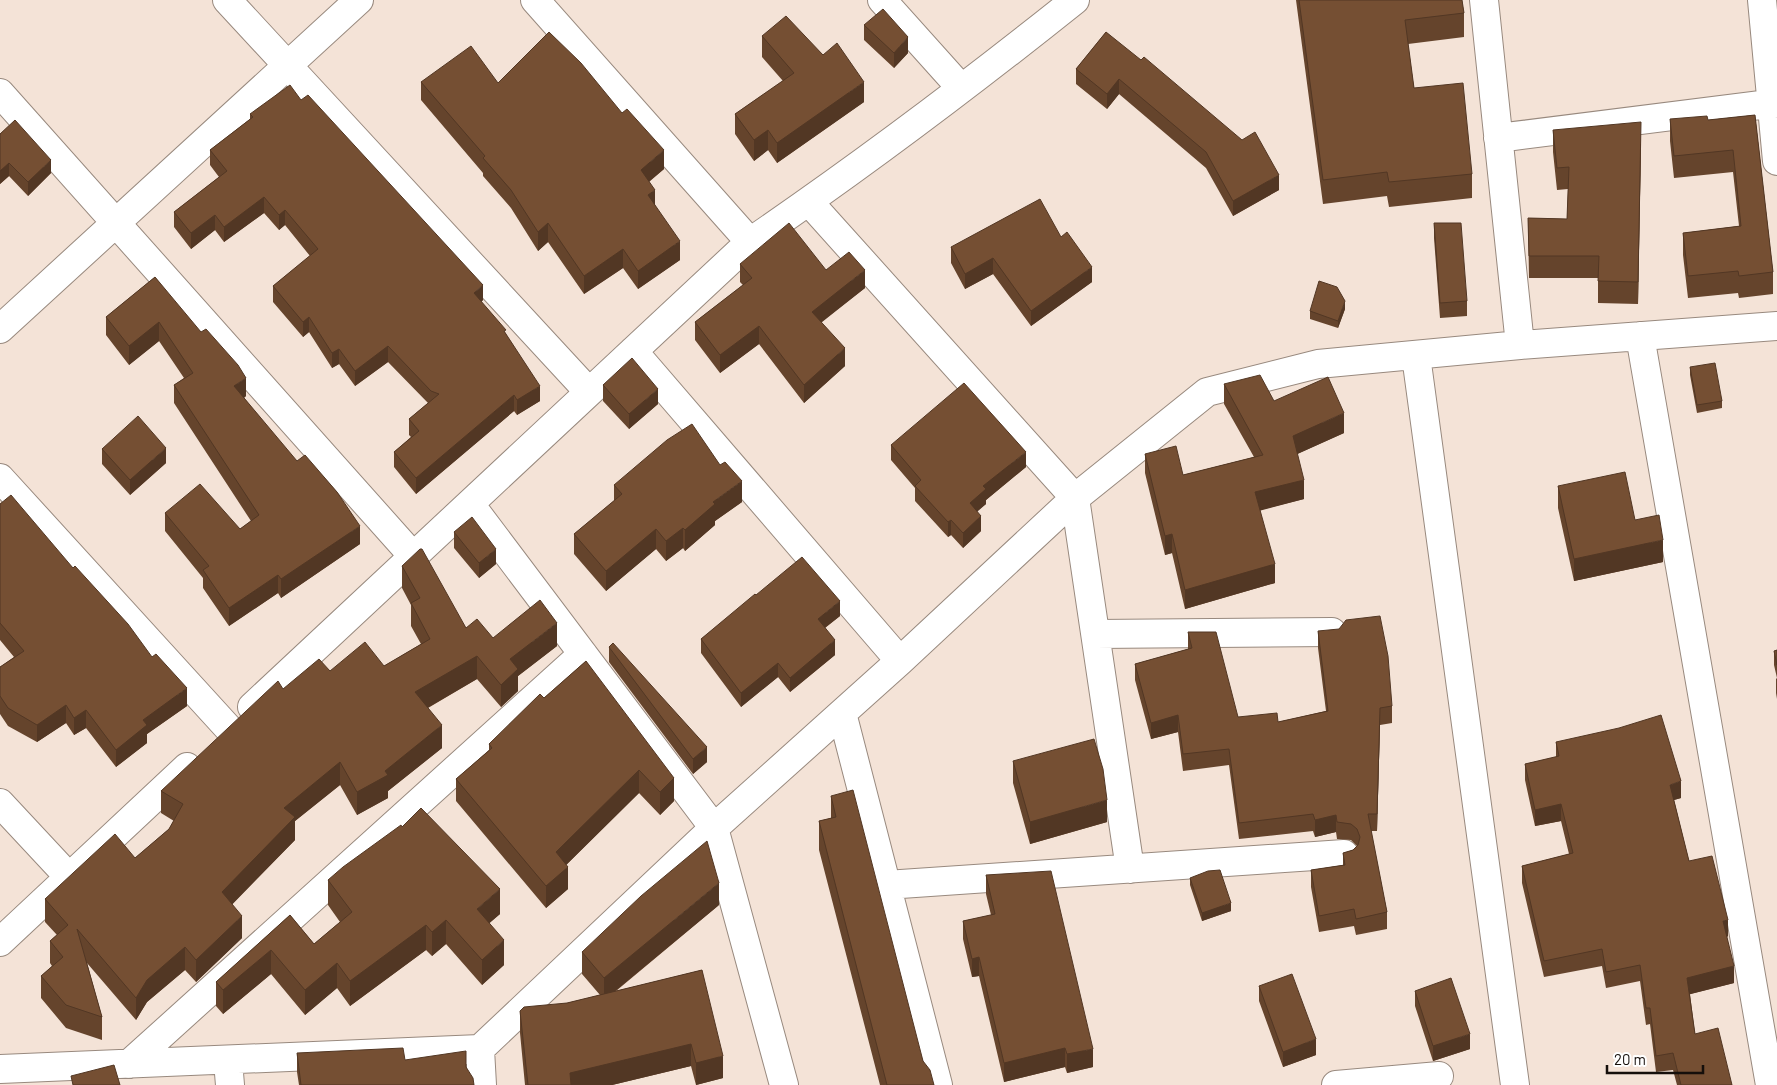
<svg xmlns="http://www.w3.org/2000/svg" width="1777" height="1085" viewBox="0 0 1777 1085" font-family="Barlow,sans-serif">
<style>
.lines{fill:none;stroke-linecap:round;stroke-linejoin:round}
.street-casing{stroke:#98897e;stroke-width:30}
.street{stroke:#fff;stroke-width:28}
.wall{fill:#65442c}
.shaded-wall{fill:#523724}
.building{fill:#754f33;stroke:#523724}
</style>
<rect width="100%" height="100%" fill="#f4e3d7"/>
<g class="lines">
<defs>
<path id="street" d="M227,0l362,392
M535,0l215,242
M882,0l79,88
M1484,0l36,345
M1762,0l15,161
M0,93l413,463
M1498,138l279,-35
M809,202l266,296 55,371
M0,329l359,-329
M1640,336l130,749
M633,351l267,310
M1416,356l99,729
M0,478l229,251
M470,504l244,324 70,257
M1096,634l236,-2
M252,707l498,-465c111,-76 220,-158 325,-242
M842,713l96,372
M0,803l69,74
M886,885l458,-31
M0,942l187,-175
M480,1049l2,36
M228,1061l2,24
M129,1064l454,-410
M0,1069l480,-20 234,-221 186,-167 175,-163 132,-106 111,-28 202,-19 257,-19
M1336,1085l103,-9"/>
</defs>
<!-- street casing -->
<use href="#street" class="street-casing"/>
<!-- street -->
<use href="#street" class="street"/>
</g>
<!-- wall -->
<path class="wall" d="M1296,0h166l2,13v24l-56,7 6,44 58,86v24l-83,9 -2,-11 -64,8z
M864,25l44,28 -14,15 -30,-28z
M1106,32l173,158 -46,26 -27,-48 -87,-74 -12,15 -31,-25v-15z
M762,36l102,66 -87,61 -9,-13 -14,11 -19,-27v-20l48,-33 -21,-24z
M421,82l77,1 166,86 -15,13 6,23 25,55 -42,29 -15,-21 -39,26 -36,-52 -10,9 -27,-43 -28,-32v-3l-62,-73z
M301,100l182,200 -2,2 25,32 34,67 -23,14 -3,-4 -98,83 -22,-27v-15l17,-15 -2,-2v-16l19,-16 -40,-41 -33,24 -16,-22 -7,4 -23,-36 -6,5 -30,-35v-16l37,-30 -25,-31 -6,5 -15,-17 -40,29 -9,-12 -24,19 -17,-22v-15l45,-35 -9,-12v-15l40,-31v-5z
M1755,115l18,157v22l-34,4 -1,-5 -50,5 -5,-43v-22l56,-7 -6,-54 -59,6 -4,-37v-22l38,1z
M1553,130l88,14 -3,160 -40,-1v-25h-69l-1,-60 39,1 1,-30 -11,1 -4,-38z
M0,134l51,39 -23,23 -19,-20 -9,8z
M1434,223l33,78v15l-27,2 -6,-80z
M1061,237l31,45 -61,44 -38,-52 -28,15 -14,-26v-16z
M740,264l86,6 39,18 -44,34 24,44 -41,37 -45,-59 -39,29 -25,-33v-18l48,-37 -3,-3z
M155,277l91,119 -2,2 116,146 -79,54 -3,-5 -49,33 -26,-38v-10l-38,-47v-18l75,16 11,-8 -77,-118v-18l10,-7 -25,-37 -30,24 -23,-30v-18z
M1345,309l-7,19 -28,-9v-8z
M1690,367l32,34v7l-25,5 -7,-38z
M1224,384l50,17 70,32 -47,21 7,45 -44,11 15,73 -90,26 -13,-56 -7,2 -20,-82v-19l38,21 71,-18 -30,-53z
M603,385l55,19 -29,25 -26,-28z
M891,445l135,22 -40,33v4l-9,7 4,20 -18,17 -12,-13 -3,2 -33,-36v-13l-24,-28z
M102,449l64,14 -36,32 -28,-31z
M614,485l128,17 -27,19v4l-30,26 -2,-3 -17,13 -10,-12 -50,42 -32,-37v-20l40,-33z
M1558,486l77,34 28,42 -89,19 -16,-73z
M0,504l187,202 -40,28v9l-31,24 -30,-39 -12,7 -8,-12 -29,19 -29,-16 -8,-12v-47l14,-10 -14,-17z
M454,532l42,32 -17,14 -25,-30z
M402,566l64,62 27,10 64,8 -39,30v15l-17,16 -24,-28 -49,29 14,40 -54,43v7l-31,17 -17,-30 -45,36v19l-63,64 10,34 -46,44 -11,-12 -38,32 -11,18 -49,-57 15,54v23l-36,-12 -25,-30v-22l11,-10 -2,-3v-22l7,-6 -12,-13v-23l90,-41 34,-29 5,-8 -13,-8v-22l122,-102 47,-18 54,-5 37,-22 -10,-18v-21l-9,-17z
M756,595l84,21 -15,12 10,27 -45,37 -12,-15 -37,30 -40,-54v-14z
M1318,631l74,75v17l-12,2 -3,106h-6l16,81v17l-31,6 -2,-9 -35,6 -8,-45v-17l32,-5v-12l10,-3 4,-4 -6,-6 -14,-1 -1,-7 -21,5 -2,-6 -74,8 -10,-74 -46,6 -5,-39 -27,7 -16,-59v-16l53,-15v-17l50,85 40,5 48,-11 -8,-63z
M609,647l98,115 -14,12 -84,-112z
M1777,650v49l-1,-6v-14l1,-1 -3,-13v-14z
M586,661l88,140 -14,14 -21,-22 -73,72 2,24 -22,19 -90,-107v-22l33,-29v-6l55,-46z
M1556,742l125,56 -7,2 15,61 39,75 -1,1 7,46 -44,11 5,40 37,51h-55l-4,-15 -17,2 -6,-48 -4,1 -6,-44 -34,7 -4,-22 -58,11 -22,-94v-17l47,-12 -8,-33 -26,5 -10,-46v-16l31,-7z
M1013,761l94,61 -77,22 -17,-61z
M831,796l92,265 11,24h-54l-61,-235v-29l12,-3z
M986,875l107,192 -26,6 -2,-6 -61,15 -25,-106 -7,1 -9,-38v-18l28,-6 -5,-21z
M1190,878l41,33 -29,10 -12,-36z
M328,880l172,34 -11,9 15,42 -22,20 -36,-41 -14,12 -6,-6 -76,56 -13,-18 -32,27 -34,-41 -48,40 -7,-8v-24l74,-67 24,29 26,-22 -12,-17z
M719,905l-103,86 86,-21 21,108 -27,7 -5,-19 -79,19h-87l-5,-52v-22l47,-8 33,-8 -18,-21v-22z
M1259,986l57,69 -33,12 -24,-66z
M1415,991l55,58 -37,12 -18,-55z
M297,1053l108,7 61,7 8,18h-175l-2,-13z"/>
<!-- shaded-wall -->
<path class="shaded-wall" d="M908,37v16l-14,15v-15z
M1119,79v15l-12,15v-15z
M864,82v20l-87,61v-20z
M1641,122v22l-3,160v-22z
M768,130v20l-14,11v-21z
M664,150v19l-23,19v-18z
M51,160v13l-23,23v-14z
M9,163v13l-9,8v-13z
M1279,175v15l-46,26v-15z
M655,190v19l-7,-14z
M264,197v16l-40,29v-15z
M285,210v15l-6,5v-15z
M215,215v15l-24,19v-16z
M548,223v19l-10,9v-19z
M680,241v19l-42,29v-18z
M623,249v19l-39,26v-18z
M993,258v16l-28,15v-15z
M1092,267v15l-61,44v-15z
M865,270v18l-53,42v-18z
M483,285v15l-9,9v-16z
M1345,301v8l-7,19v-7z
M309,317v15l-6,5v-15z
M159,322v19l-30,24v-19z
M759,326v18l-39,29v-18z
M388,346v16l-33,24v-15z
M845,348v18l-41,37v-18z
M339,349v15l-7,4v-15z
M246,378v18l-12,8v-18z
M540,386v15l-23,14v-15z
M658,389v15l-29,25v-15z
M514,395v16l-98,83v-16z
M1344,413v20l-51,23v-20z
M166,448v15l-36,32v-15z
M1026,452v15l-40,33v4l-16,14v-15l13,-17z
M1304,480v19l-49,13v-20z
M742,481v21l-27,19v4l-30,26v-21l28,-28z
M981,516v15l-18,17v-15z
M951,520v15l-3,2v-15z
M360,526v18l-79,54v-19z
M683,528v20l-17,13v-20z
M656,529v20l-50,42v-20z
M1172,534v19l-7,2v-19z
M1663,540v22l-89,19v-22z
M496,549v15l-17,14v-15z
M1275,564v19l-90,26v-19z
M278,575v18l-49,33v-18z
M840,601v15l-22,17v-14z
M557,623v23l-39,30v15l-17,16v-22l9,-26z
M835,640v15l-45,37v-14z
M477,656v23l-62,36v-23z
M778,663v14l-37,30v-14z
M187,688v18l-40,28v9l-31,24v-17l27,-30z
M66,705v18l-29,19v-17z
M1380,708v17l-3,106v-17z
M86,710v18l-12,7v-17z
M1178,715v17l-27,7v-16z
M442,725v23l-54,43v7l-31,17v-23l28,-21z
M707,747v15l-14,12v-15z
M340,762v23l-45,36v19l-73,75v-23l62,-84z
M639,770v23l-83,82v-23z
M674,778v23l-14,14v-23z
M1681,781v17l-11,3v-16z
M1107,800v22l-77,22v-22z
M1561,804v17l-26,5v-16z
M1336,815v17l-21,5v-17z
M568,867v22l-22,19v-22z
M719,883v22l-115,95v-22z
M500,889v25l-23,20v-25z
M1231,903v8l-29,10v-8z
M242,916v22l-46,44v-22z
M446,920v24l-14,12v-24z
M1728,920v16l-5,2v-17z
M426,925v25l-76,56v-25z
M504,940v25l-22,20v-25z
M185,947v23l-38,32 -11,18v-22l11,-18z
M271,950v24l-48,40v-24z
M979,957v19l-7,1v-18z
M337,963v25l-32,27v-25z
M1734,966v17l-47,12v-17z
M1470,1034v15l-37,12v-15z
M1316,1039v16l-33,12v-15z
M691,1044v22l-79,19h-42v-12z
M1065,1048v19l-61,15v-19z
M1093,1049v18l-26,6v-19z
M723,1056v22l-27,7v-22z"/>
<!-- building -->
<path class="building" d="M1299,0h163l2,13 -59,7 9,68 49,-5 9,91 -83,8 -2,-10 -64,8z
M883,9l25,28 -14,16 -30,-28z
M786,16l37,39 14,-12 27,39 -87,61 -9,-13 -14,10 -19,-26 59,-41 -32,-37z
M549,32l32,31 41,50 5,-4 37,41 -23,20 14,20 -7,5 32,46 -42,30 -15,-22 -39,27 -36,-53 -10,9 -27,-42 -28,-32 2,-2 -64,-74 50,-36 27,37z
M1106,32l35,28 3,-3 98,83 13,-8 24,43 -46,26 -27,-49 -87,-73 -12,15 -31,-25z
M290,85l11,15 7,-5 175,190 -9,8 32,37 -2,1 36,55 -23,14 -3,-5 -98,83 -22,-26 25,-21 -10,-12 30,-25 -8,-3 -43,-45 -33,25 -16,-22 -7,4 -23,-36 -6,5 -30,-36 45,-37 -33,-39 -6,5 -15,-18 -40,30 -9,-12 -24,18 -17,-21 53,-41 -17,-21 43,-33 -3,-3z
M1755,115l18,157 -34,4 -1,-5 -50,5 -5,-43 58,-7 -8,-76 -59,6 -4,-37 37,-3 1,4z
M15,120l36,40 -23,22 -19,-19 -9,8v-37z
M1641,122l-3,160 -40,-1 1,-25h-70l-1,-38 39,1 2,-52 -12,1 -4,-38z
M1040,199l21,38 6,-5 25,35 -61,44 -38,-53 -28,16 -14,-27z
M789,223l37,47 23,-18 16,18 -53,42 33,36 -41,37 -45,-59 -39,29 -25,-33 57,-44 -12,-14z
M1434,223h27l6,78 -27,2z
M155,277l46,55 5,-3 32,36 8,13 -12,8 63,75 8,-6 32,37 23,34 -79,53 -3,-4 -49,33 -26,-38 6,-4 -44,-53 35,-29 40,45 19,-14 -85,-130 19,-12 -34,-51 -30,24 -23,-29z
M1319,281l18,6 8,14 -7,20 -28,-10z
M632,358l26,31 -29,25 -26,-29z
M1715,363l7,38 -25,4 -7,-38z
M1260,375l14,26 54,-24 16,36 -51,23 11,44 -49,12 20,72 -90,26 -13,-56 -7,2 -20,-82 31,-8 7,29 80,-20 -39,-71z
M964,383l62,69 -43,34 3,3 -16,14 11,13 -18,17 -12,-13 -3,2 -33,-36 6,-6 -30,-35z
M138,416l28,32 -36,32 -28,-31z
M692,424l28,41 5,-3 17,19 -29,21 2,2 -30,26 -2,-2 -17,13 -10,-12 -50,42 -32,-37 48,-40 -8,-9 53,-45z
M1625,472l10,48 24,-5 4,25 -89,19 -16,-73z
M11,495l62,73 2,-2 53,58 24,33 4,-3 31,34 -44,32 4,5 -31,25 -30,-40 -12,8 -8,-13 -29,20 -29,-17 -8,-12v-29l24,-16 -24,-28v-119z
M472,517l24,32 -17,14 -25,-31z
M420,549h2l44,79 11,-9 16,19 47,-38 17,23 -47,36 8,10 -17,16 -24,-29 -62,36 27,33 -57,46 3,4 -31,17 -17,-30 -56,46 11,9 -73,75 20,24 -46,44 -11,-13 -38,33 -11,18 -59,-69 25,88 -36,-12 -25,-29 22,-19 -13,-16 18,-16 -23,-26 70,-65 20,24 34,-29 14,-25 -22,-13 117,-110 5,8 36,-30 11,12 35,-29 19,24 46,-27 -19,-36 9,-5 -18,-32z
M802,557l38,44 -22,18 17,21 -45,38 -12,-15 -37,30 -40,-54 54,-45 1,1z
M1380,616l8,40 4,50 -12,2 -3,106h-9l19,98 -31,7 -2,-10 -35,7 -8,-46 34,-5 -2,-12 10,-3 5,-5 2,-8 -3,-8 -6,-5 -14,-2 -1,-7 -21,5 -2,-6 -74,9 -10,-74 -46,5 -5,-39 -27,8 -16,-59 57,-16 -4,-16h28l22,85 39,-4 1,9 50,-11 -10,-80 21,-2 7,-9z
M613,643l94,104 -14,12 -84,-112z
M1777,650v15l-3,-14z
M586,661l88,117 -14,14 -21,-22 -83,82 12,15 -22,19 -90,-107 36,-31 -3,-4 51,-50 4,4z
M1661,715l20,66 -11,4 19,76 23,-5 16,64 -5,1 11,45 -47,12 8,56 23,-6 14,57h-51l-8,-32 -17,3 -6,-48h-4l-6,-43 -34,7 -4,-23 -58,12 -22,-95 51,-13 -12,-49 -26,6 -10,-46 34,-8 -3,-14 63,-14z
M1094,739l9,30 4,31 -77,22 -17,-61z
M853,790l70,271 7,9 4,15h-47l-68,-264 17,-4 -5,-21z
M421,808l79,81 -23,20 27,31 -22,20 -36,-40 -14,12 -6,-7 -76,56 -13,-18 -32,27 -34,-40 -48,40 -7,-8 74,-67 24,29 38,-32 -24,-32 15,-13 58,-42 1,2z
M707,841l12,42 -115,95 -22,-26 59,-56z
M1220,870l11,33 -29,10 -12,-35 18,-7z
M1051,871l42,178 -26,5 -2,-6 -61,15 -25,-106 -7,2 -9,-38 32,-7 -9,-39z
M702,970l21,86 -27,7 -5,-19 -121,29 1,12h-43l-8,-74 4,-4 43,-4z
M1292,974l24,65 -33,13 -24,-66z
M1451,978l19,56 -37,12 -18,-55z
M403,1048l2,12 61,-9v16l7,11 1,7h-173l-4,-32z
M114,1065l6,20h-47l-2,-9z"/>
<!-- scale -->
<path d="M1607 1065v8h96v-8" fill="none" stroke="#150f0b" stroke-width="2.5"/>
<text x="1614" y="1065" font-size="15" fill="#150f0b" stroke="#ffffff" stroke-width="4" paint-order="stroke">20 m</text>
</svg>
